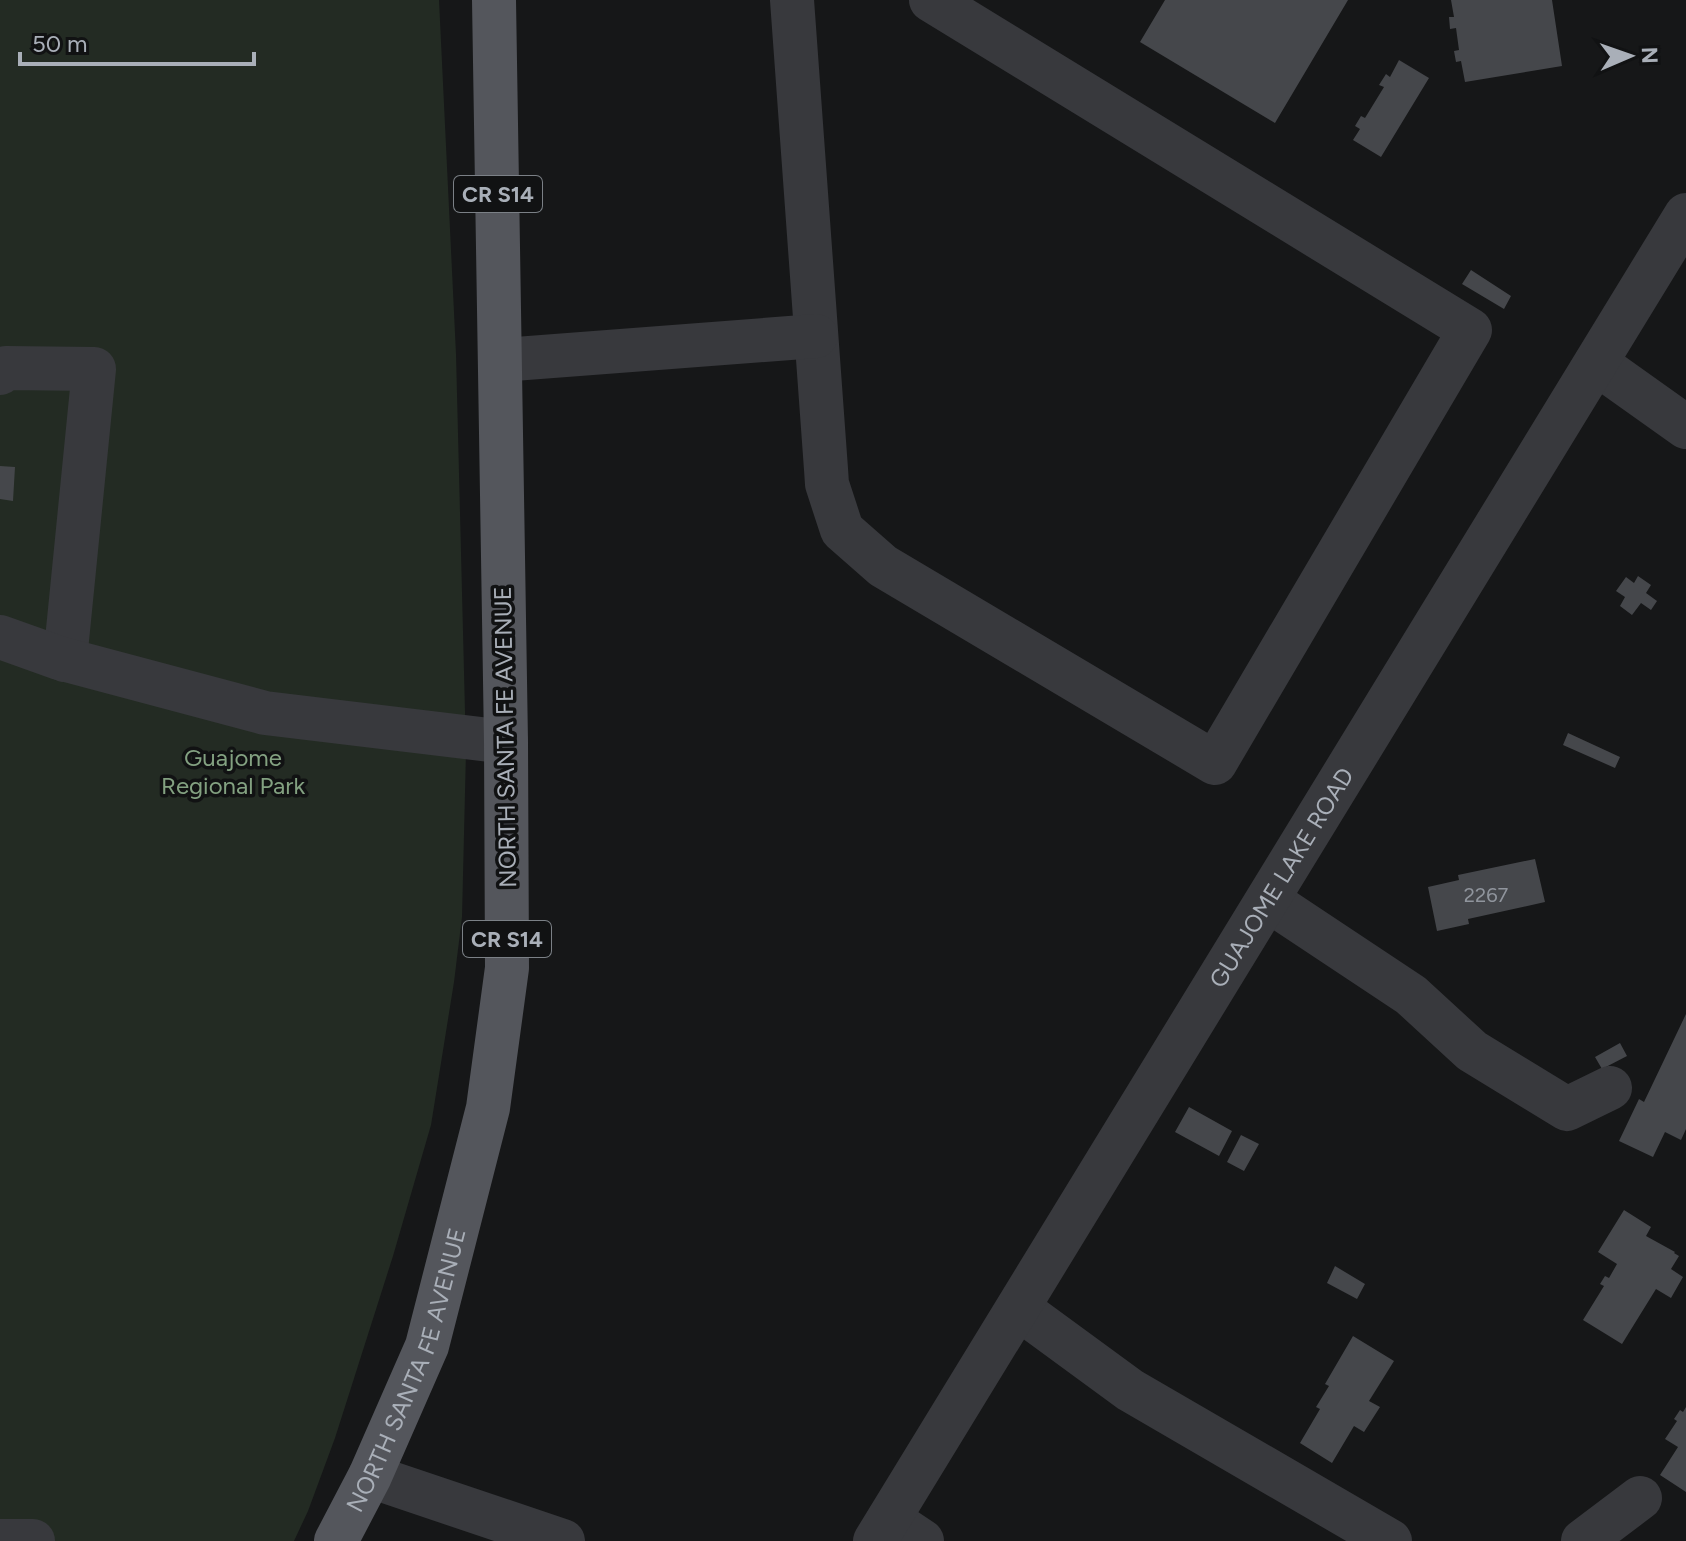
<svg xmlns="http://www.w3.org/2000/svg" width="1686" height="1541" viewBox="0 0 1686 1541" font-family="Figtree,sans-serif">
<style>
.green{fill:#232b23}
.building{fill:#45474b}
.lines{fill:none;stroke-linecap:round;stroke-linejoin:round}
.minor{stroke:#38393d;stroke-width:44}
.major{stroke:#54565c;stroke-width:44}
.labels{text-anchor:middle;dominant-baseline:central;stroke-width:7;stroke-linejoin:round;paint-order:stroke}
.number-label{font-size:20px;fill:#90959d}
.shield{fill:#111213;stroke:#7b8086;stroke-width:2}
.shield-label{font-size:22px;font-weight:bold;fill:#a9afb8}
.street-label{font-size:24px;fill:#a9afb8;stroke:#111213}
.park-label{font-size:24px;fill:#83a181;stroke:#111213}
</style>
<rect width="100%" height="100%" fill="#161718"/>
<!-- green -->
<path class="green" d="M0,0h439l17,354 10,397 -4,166 -8,65 -23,143 -38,131 -58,182 -27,73 -14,30h-294z"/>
<!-- building -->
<path class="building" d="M1165,0h183l-73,123 -135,-81z
M1451,0h101l10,66 -97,16 -4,-21 -5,1 -2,-11 5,-1 -3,-22 -6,1 -1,-12h5z
M1399,60l30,18 -48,79 -28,-17 7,-11 -5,-3 6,-10 4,2 19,-31 -5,-2 7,-11 4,3z
M1471,270l40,26 -7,13 -42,-25z
M0,466l15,1 -2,34 -13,-2z
M1638,576l13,9 -5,8 11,8 -6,9 -10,-7 -9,12 -12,-9 5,-9 -9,-6 10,-14 8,6z
M1568,733l52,24 -5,11 -52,-23z
M1535,859l10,43 -77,17 1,5 -32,7 -9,-44 31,-7 -1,-5z
M1686,1014v115l-5,11 -16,-8 -12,25 -34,-16 20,-42 5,3z
M1620,1043l7,13 -25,13 -7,-12z
M1189,1107l43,24 -13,25 -44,-24z
M1241,1135l18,9 -15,27 -17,-9z
M1624,1210l27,17 -5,9 29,16 -1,1 5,3 -8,13 12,8 -12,21 -15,-9 -34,55 -39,-24 21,-34 -4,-2 5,-8 4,2 8,-14 -19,-12z
M1335,1266l30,18 -8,15 -30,-16z
M1353,1336l41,25 -25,40 11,6 -16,25 -10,-6 -22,37 -32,-20 20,-34 -4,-2 13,-21 -4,-2z
M1686,1407v85l-26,-17 18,-28 -13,-8 12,-18 -3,-2 6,-9 3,2z"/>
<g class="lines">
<!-- minor -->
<g class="minor">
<path d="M792,0l34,469 1,15 15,46 41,36 332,197 255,-433 -539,-330"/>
<path d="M501,360l315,-24"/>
<path d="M1596,363l90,64"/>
<path d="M0,373l6,-5 88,1 -29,291"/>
<path d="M0,637l59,21 206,55 241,29"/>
<path d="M1268,900l143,95 61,56 95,58 43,-21"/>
<path d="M1018,1308l112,82 260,151"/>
<path d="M370,1476l193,65"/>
<path d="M889,1519l33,22"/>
<path d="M0,1541h33"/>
<path id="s1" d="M875,1541l811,-1326"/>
<path d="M1583,1541l57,-43"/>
</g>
<!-- major -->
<path class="major" id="s2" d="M336,1541l34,-65 57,-130 61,-238 19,-140 -1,-226 -12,-742"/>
</g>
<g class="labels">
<!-- number labels -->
<g class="number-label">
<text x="1486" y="895">2267</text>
</g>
<!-- shield labels -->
<g class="shield">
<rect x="454" y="176" width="88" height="36" rx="6"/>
<rect x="463" y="921" width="88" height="36" rx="6"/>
</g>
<g class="shield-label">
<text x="498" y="194">CR S14</text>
<text x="507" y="939">CR S14</text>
</g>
<!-- street labels -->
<g class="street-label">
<text transform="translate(505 737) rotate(-91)">NORTH SANTA FE AVENUE</text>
<text stroke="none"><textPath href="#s1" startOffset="778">GUAJOME LAKE ROAD</textPath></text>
<text stroke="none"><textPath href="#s2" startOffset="186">NORTH SANTA FE AVENUE</textPath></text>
</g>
<!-- park labels -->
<g class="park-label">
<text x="233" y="757">Guajome<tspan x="233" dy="28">Regional Park</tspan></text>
</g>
</g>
<!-- north arrow -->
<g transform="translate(1630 56) rotate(88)" stroke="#111213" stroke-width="6" paint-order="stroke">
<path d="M0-6L14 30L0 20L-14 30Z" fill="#a9afb8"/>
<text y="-12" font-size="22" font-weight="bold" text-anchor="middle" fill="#a9afb8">N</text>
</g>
<!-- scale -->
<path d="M20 52v12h234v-12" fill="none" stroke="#a9afb8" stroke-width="4"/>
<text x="32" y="52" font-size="24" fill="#a9afb8" stroke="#111213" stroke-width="6" paint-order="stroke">50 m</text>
</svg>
